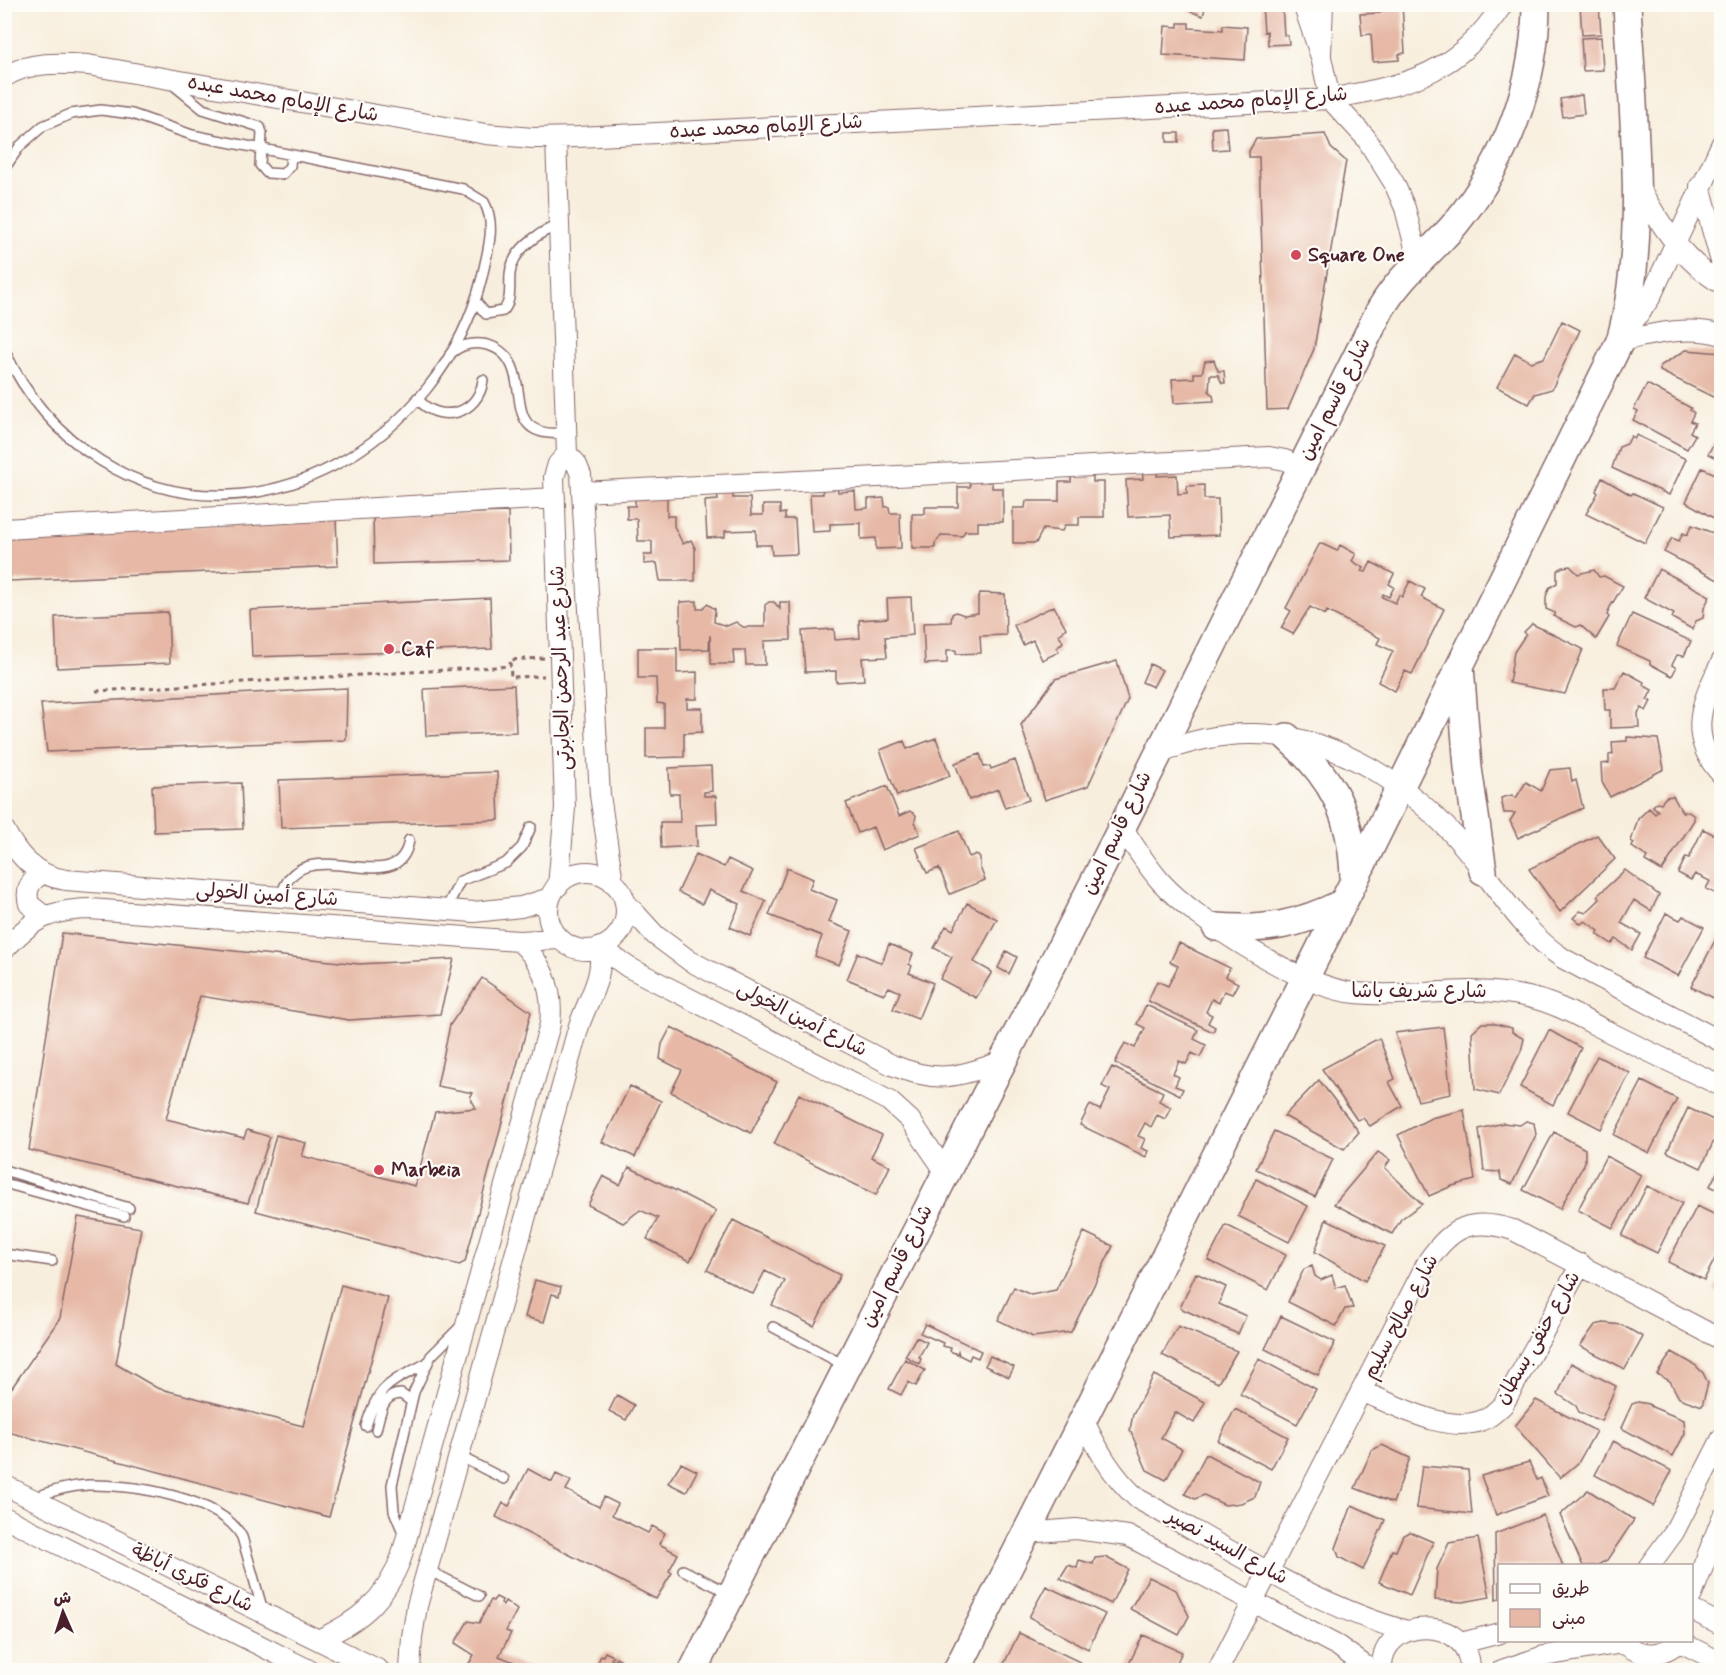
<svg xmlns="http://www.w3.org/2000/svg" width="1726" height="1675" viewBox="0 0 1726 1675" font-family="Mynerve,'Playpen Sans Arabic',sans-serif">
<style>
.building{fill:#e6b8a5}
.lines{fill:none;stroke-linecap:round;stroke-linejoin:round}
.service-casing{stroke:#876769;stroke-width:12}
.minor-casing{stroke:#876769;stroke-width:22}
.secondary-casing{stroke:#876769;stroke-width:30}
.path{stroke:#876769;stroke-width:3;stroke-dasharray:4.5 4.5;stroke-linecap:butt}
.service{stroke:#fff;stroke-width:9}
.minor{stroke:#fff;stroke-width:20}
.secondary{stroke:#fff;stroke-width:27}
.poi-dot{fill:#d1495b;stroke:#fdfcf7;stroke-width:2}
.labels{text-anchor:middle;dominant-baseline:central;stroke-width:4.5;stroke-linejoin:round;paint-order:stroke}
.street-label{font-size:20px;fill:#4a1f2b;stroke:#fdfcf7}
.poi-label{font-size:20px;font-weight:bold;fill:#4a1f2b;stroke:#fdfcf7;text-anchor:start}
</style>
<rect width="100%" height="100%" fill="#fdfcf7"/>
<filter id="ink" filterUnits="userSpaceOnUse"><feTurbulence type="fractalNoise" baseFrequency=".0167" numOctaves="2"/><feDisplacementMap in="SourceGraphic" scale="12" xChannelSelector="R" yChannelSelector="G"/><feConvolveMatrix kernelMatrix="1 2 1 2 8 2 1 2 1" color-interpolation-filters="sRGB"/></filter>
<filter id="wash" filterUnits="userSpaceOnUse"><feTurbulence type="fractalNoise" baseFrequency=".008" numOctaves="4" result="noise"/><feDisplacementMap in="SourceGraphic" scale="24" xChannelSelector="R" yChannelSelector="G"/><feGaussianBlur stdDeviation="1.35" result="paint"/><feColorMatrix in="noise" values="0 0 0 0 0 0 0 0 0 0 0 0 0 0 0 0 0 1.4 0 .05"/><feComposite in="paint" operator="in"/></filter>
<g filter="url(#wash)">
<rect width="100%" height="100%" fill="#f8eedd"/>
<g id="blocks">
<!-- building -->
<path class="building" d="M1170,4h36l-3,12z
M1262,4h20l2,31 4,1 1,8 -21,1 -1,-14 -3,1z
M1369,4h33l3,49 -6,1v6l-26,2 -2,-28 -9,1 -2,-21 20,-1v-4h-11z
M1599,4l2,30 -19,1 -2,-30z
M1178,23h11v5l34,2v-5l24,2 -2,33 -82,-5 2,-29 13,1z
M1601,37l2,33 -20,1 -2,-33z
M1582,95l2,19 -21,3 -3,-18z
M1226,127l2,22 -15,1 -1,-22z
M1167,133h12v9h-12z
M1325,134l6,14 15,13 -32,188 -26,60 -21,1 -8,-253h-10v-6l7,-12z
M1562,321l18,9 -28,59 -17,5 -6,10 -32,-17 18,-34 16,9 13,-4z
M1686,350l36,3v31l-7,14 -55,-27v-5z
M1214,360l4,11h6l1,12h-3l-4,-8h-8l-1,17 4,3 1,6 -40,2 -2,-24 22,-1v-5h8l3,-12z
M1647,384l44,24 -1,2 4,3 -4,8 5,2 -5,9 5,3 -8,14 -54,-29 5,-9 -4,-2z
M1722,428v33l-14,-7z
M1636,435l50,24 -17,36 -57,-27 7,-21 8,-3 4,-8 4,2z
M1142,468h15v8l20,-1 1,19 9,-1v-7l17,-1v14h14l1,36 -48,2 -1,-22 -42,2 -2,-37 17,-1z
M1702,468l20,9v46l-36,-21z
M1071,471h16v5h6v6h11v35h-25v8h-14l-3,6 -19,-2 -7,14h-23v-35h12l1,-7h33v-19h12z
M970,476h17v6h5v6h11v34h-25v9h-13l-3,5 -20,-1 -7,8v5h-23v-34h13v-7h33v-20h12z
M1602,478l29,17 2,-2 30,14 -18,36 -59,-29 12,-21 -2,-2z
M822,484h15l1,8 17,-1 1,18 12,-1v-9l16,-1 1,9h4l1,6h10l1,35 -25,1v-11l-15,1v-16l-31,1v7l-18,1 -2,-38h13z
M733,490v8h17l1,17h12v-10h17v9l5,-1v6h10l2,35 -25,1 -1,-10h-15v-15l-31,1v6l-18,1 -2,-37 13,-1 -1,-9z
M635,496h32v20h7v10l9,18 8,-4 4,8v33h-35l-3,-18 -13,1v-9h8v-14h-14l-1,-22h-10v-13h8z
M508,512l1,48 -135,4 -1,-48z
M336,519l2,47 -328,15 -2,-46z
M1692,525l29,11 -1,45 -56,-29 8,-14 7,3 4,-8 4,2z
M1320,543l17,8 3,-6 16,9 -4,7 12,7 -2,3 4,1 5,-10 23,12 -5,10 5,3 -5,10 -6,-3 -1,3 13,6 4,-8 3,2 8,-16 15,8 -4,8 23,12 -32,65 -7,-3 -10,20 -17,-9 15,-31 -16,-7 3,-6 -53,-27 -2,4 -15,-8 -17,27 -12,-6 10,-17 -5,-3z
M1570,566l8,8 16,-4 5,7 5,-1 19,10 -13,21 -3,8 2,2 -13,22 -16,-14 -4,2 -23,-11 2,-3 -9,-4v-12l3,-9 8,-5v-12l6,-4z
M1659,569l51,27 -6,12 -1,10 -7,3 -4,8 -20,-11 2,-4 -30,-16z
M980,593l25,1 1,41 -26,1 1,17 -25,1v-4h-9v13l-22,1 -2,-41 28,-1 1,-8 4,-2 8,3 14,-2v-16z
M911,597l2,38 -28,2 2,20 -25,1 2,22 -28,2v-11l-31,1 -3,-41 32,-2 1,11 25,-2 -1,-18 29,-2 -1,-20z
M490,598l2,51 -240,8 -2,-47z
M697,601v8h5l5,-5 8,5 -1,13 13,4 9,-4 7,5h22v-22l4,-3h5l6,7v-7h10l1,38 -27,1 1,24h-19l-1,-15h-12l1,14h-23l-1,-29 -1,14 -28,1 -1,-48z
M1054,606l12,22 -7,7 4,7 -6,6 2,4 -17,8 -9,-20 -10,5 -9,-20z
M168,612l2,51 -113,5 -2,-51z
M1632,614l59,27 -7,15 -7,-1 -5,10 4,3 -4,8 -22,-12v-3l-33,-15z
M1532,624l51,25 -18,45 -56,-11 5,-31 12,-18 -2,-2z
M638,648h39v25l20,-1v27h-10v9h15v24l-18,1v24l-38,1v-30h18v-24l-7,-1 -1,-25h-18z
M1117,661l11,38 -40,87 -43,14 -24,-75 34,-46z
M1150,664l12,6 -9,17 -11,-5z
M1624,671l20,11 -1,3 9,5 -5,10 4,1 -5,10 -5,-3 -3,5 1,14 -29,1v-18h-5l-1,-22h11z
M514,685l2,47 -90,4 -2,-47z
M347,688l-1,52 -299,12 -6,-48z
M1627,737l31,2 6,30 -54,28 -8,-15 -1,-18 8,-1v-8l4,-1 -1,-12 15,-1z
M936,738l14,38 -53,20 -17,-46 24,-9 3,8z
M980,754l4,13 6,-1 1,3 24,-9 14,40 -24,8 -7,-19 -29,11 -14,-37z
M711,766l1,25 -8,1v4h12l1,28 -21,1 1,21 -36,2 -1,-26h20l-1,-28h-9l-1,-26z
M1570,768l2,14 4,-2 7,28 -65,30 -8,-17 5,-8h-11l-3,-15 11,-3 4,3 10,-16 15,9 9,-21z
M497,772l2,48 -218,8 -2,-48z
M241,783l2,46 -89,3 -2,-46z
M887,786l12,30 11,-5 6,4 -1,7 5,12 -38,16 -9,-23 -15,6 -12,-30z
M1673,796l9,16h7l5,4v4l-32,51 -17,-10 2,-4 -15,-10 2,-4 -3,-2 7,-22 11,-11 6,6 3,-3 -5,-5 4,-4 4,1 5,-6z
M1703,829l16,8 3,-5v58l-3,5 -13,-6 4,-8 -15,-7 -4,6 -13,-7 8,-16 3,1z
M959,831l10,26 7,-3 4,3v10l5,13 -35,14 -11,-26 -12,5 -11,-25z
M1597,835l18,24 -55,53 -31,-43z
M696,854l28,13 4,-8 25,12 -10,20 23,10 -16,35 -20,-9 10,-23 -31,-14 -7,14 -24,-12z
M787,868l26,11 -4,10 28,11 -8,22 23,9 -13,34 -24,-9 7,-20 -53,-21z
M1625,870l34,25 -8,16 -17,-11 -13,23 20,11 -9,16 -16,-11 -4,5 -15,-10 2,-3 -11,-8 -3,-2 -4,3 -8,-6 7,-7 6,2 14,-14 -3,-3z
M967,903l30,16 -23,43 18,10 -16,26 -36,-19 12,-22 -18,-9 12,-22 7,4z
M1666,913l14,7 3,-4 21,11 -26,49 -35,-18z
M1722,927v75l-31,-15z
M62,933l297,31 95,-5 -14,55 -91,6 -149,-24 -34,123 78,19 3,-8 23,7 -22,66 -219,-53z
M1179,943l51,25 -4,9 12,6 -6,11 -8,-3 -5,12 -7,-4 -6,13 6,3 -4,8 7,4 -2,5 -65,-31 9,-20 11,5 10,-20 -8,-4z
M889,944l24,10 -4,10 3,2 -3,7 24,10 -15,36 -25,-10 7,-17 -11,-5 -5,7 -37,-15 11,-26 24,10z
M1006,951l11,6 -8,17 -11,-6z
M482,978l49,34 -66,250 -6,3 -203,-54 20,-76 30,8 -4,13 113,30 20,-74 41,-4 -6,-11 3,-4 -36,-7 13,-61z
M1146,1005l52,25 -4,9 12,6 -6,12 -8,-4 -6,11 -7,-3 -6,13 6,3 -4,9 8,3 -3,6 -65,-32 10,-20 10,5 10,-20 -8,-4z
M1482,1023h10l20,5v4l12,7 -3,12 -22,44 -24,-6 -3,-57z
M671,1027l106,55 -26,51 -80,-41 11,-22 -22,-11 2,-15z
M1443,1027l8,67 -33,7 -23,-68z
M1549,1030l32,18 -28,57 -33,-18z
M1379,1038l16,41 -6,3 13,24 -32,20 -7,-8 -6,2 -35,-51z
M1597,1056l33,17 -29,56 -33,-17z
M1112,1067l51,25 -4,9 12,6 -6,12 -8,-4 -6,12 -6,-4 -7,13 7,3 -4,9 7,3 -2,6 -66,-32 10,-20 10,5 10,-20 -8,-4z
M1319,1080l40,52 -15,17 -60,-33z
M1642,1081l35,18 -28,54 -35,-18z
M630,1086l31,15 -26,56 -33,-15z
M799,1094l83,41 -11,22 19,9 -14,29 -102,-51z
M1688,1108l34,16 -21,44 -34,-16z
M1464,1110l11,70 -23,6 -23,10 -31,-61 33,-17z
M1526,1121l8,2 2,12 -24,49 -11,-4 -1,-8 -16,-1 -5,-42 24,-6 17,2z
M1274,1131l59,28 -18,38 -59,-28z
M1554,1132l31,17v13l-25,47 -37,-19z
M1378,1152l12,8 -5,8 37,36 -21,15 -9,15 -58,-30z
M1606,1156l35,19 -28,53 -35,-18z
M1722,1163v29l-12,-6z
M629,1167l87,44 -26,50 -43,-22 11,-21 -18,-8 -17,13 -35,-18 15,-29 17,9z
M1256,1179l52,27 -19,36 -51,-26z
M1647,1186l35,17 -25,50 -35,-17z
M1697,1206l25,12v27l-18,35 -36,-18z
M78,1217l63,11 -25,136 41,24 146,38 38,-141 47,13 -59,219 -325,-86v-32l56,-81z
M1326,1219l59,27 -20,35 -50,-29z
M733,1220l107,55 -26,51 -42,-21 13,-24 -20,-10 -12,23 -46,-24z
M1226,1225l60,30 -18,35 -60,-30z
M1084,1232l29,14 -42,86 -38,5 -35,-17 16,-33 17,8 25,-5z
M1312,1266l3,10 6,4 11,-5 4,13 9,-3 8,23 -8,1 -9,17 -48,-24 16,-33z
M1196,1273l30,14 -7,17 27,12 -8,18 -58,-26z
M1722,1277v16l-8,-2z
M535,1280l26,7 -2,9 -7,-2 -8,28 -19,-5z
M1281,1316l54,26 -17,33 -53,-26z
M1604,1323l18,2 21,12 -18,32 -45,-23 15,-21z
M925,1324l56,27 -3,7 -7,-3 -2,5 -10,-5 -1,-4 -1,3 -7,-3 1,-3 -9,-2 1,-3 -23,-10z
M1178,1326l59,25 -19,32 -56,-28z
M916,1337l11,5 -8,15 2,2 -2,5 -14,-8z
M1672,1352l23,13 8,8 5,10 -6,23 -23,-8 -9,-17 -13,-7z
M990,1356l24,11 -5,10 -24,-11z
M905,1359l20,11 -9,16 -8,-4 -7,13 -12,-6z
M1259,1359l57,30 -19,35 -57,-30z
M1571,1363l45,23 -15,35 -22,-9 -3,-6 -18,-12z
M1154,1375l51,27 -11,21 -19,-11 -14,26 21,11 -16,31 -19,-10 -17,-40 3,-16z
M617,1395l17,10 -8,15 -17,-9z
M1536,1400l60,31 -18,32 -18,15 -45,-52z
M1638,1402l11,2 3,3 32,13 1,13 -12,23 -52,-28 11,-24z
M1235,1409l53,28 -17,32 -53,-28z
M1613,1441l59,30 -19,35 -58,-31z
M1382,1445l28,13 -17,45 -38,-15 17,-38z
M1206,1454l54,28 -5,15 -14,6 -16,2 -21,-10 -9,4 -10,-5z
M1529,1462l8,18 4,-2 7,18 -52,19 -15,-39z
M681,1463l16,8 -11,21 -18,-9z
M1422,1466l46,4 4,44 -56,-6z
M528,1469l24,13 4,-8 15,7 -5,9 33,17 5,-10 14,7 -6,11 36,18 4,-7 13,7 -6,11 19,10 -9,17 3,2 -16,26 -160,-82 7,-14 6,3z
M1588,1490l46,30 -27,40 -11,6h-13l-23,-51z
M1352,1505l33,15 -22,50 -24,-13 -3,-9z
M1543,1515l20,51h-63v32l-4,2 -1,-66z
M1410,1532l23,10 -23,53 -31,-13 13,-32 4,1 7,-16z
M1478,1538l12,59 -27,5 -28,-2 2,-31 12,-26z
M1105,1557l23,12 -17,35 -51,-26 8,-13 9,3 2,-8 14,4 2,-6z
M1149,1577l27,13 13,26 -10,19 -49,-26z
M1046,1586l59,28 -17,35 -59,-32z
M496,1597l6,3 -1,3 2,2 2,-4 12,9 -11,21 5,2 -12,23 35,14h-60l-7,-3 7,-12 -19,-12 13,-22 11,2 12,-23 2,1z
M1019,1633l63,30 -4,7h-77z
M1143,1635l39,17 -9,18h-47z
M605,1652l8,4 -2,3 3,2 2,-4 9,5 -2,2 5,3 -3,3h-30l6,-15 2,1z"/>
</g>
</g>
<g filter="url(#ink)">
<use href="#blocks" fill-opacity="0" stroke="#876769" stroke-width="1.5"/>
<g class="lines">
<defs>
<path id="service" d="M171,83l32,26 57,18 2,6 -2,32 7,8 16,1 7,-8 1,-11
M4,169l16,-23 23,-20 28,-12 30,-4 31,4 60,21 271,54 21,13c13,23 3,51 -2,75 -39,163 -229,279 -381,184 -43,-27 -76,-66 -97,-112
M475,301l11,13 17,-3c9,-10 6,-24 7,-37 2,-24 29,-42 49,-49
M450,354c19,-17 51,-13 62,12 14,31 -5,73 55,67
M417,398c22,28 62,16 66,-18
M281,897c17,-73 118,9 128,-57
M446,909l14,-28 46,-18 16,-16 9,-20
M4,1170l125,38
M4,1183l120,33
M4,1254l48,7
M773,1327l71,38
M366,1426c13,-42 22,-42 59,-62
M376,1430c4,-16 6,-36 25,-36l10,7
M459,1456l45,23
M33,1498c18,-7 36,-12 55,-13 41,-1 133,12 154,52l21,74
M405,1537l-11,-26 -2,-26 22,-93 17,-36 32,-32
M428,1570l51,26
M683,1570l46,23"/>
<path id="minor" d="M1303,4l18,53 9,42 36,39 28,45 11,25 13,51
M1321,54l2,-50
M4,77c25,-16 57,-14 84,-12l398,69 47,4 45,-1 752,-38c79,-15 125,-23 173,-95
M556,138l11,316 9,9 5,12 19,320 13,88
M1638,185c20,37 46,77 84,99
M1700,186l22,79
M1623,336l27,-38 72,-155
M1620,341c33,-7 68,-16 102,-6
M582,492l687,-35 16,3 15,8
M4,529l551,-31
M1722,661c-21,41 -36,76 0,114
M1157,753c31,-11 63,-20 97,-19 82,1 160,53 211,114 33,40 55,82 99,111l158,83
M1122,827c12,19 24,38 39,55 35,39 143,107 195,111 59,6 111,-10 172,4 28,6 53,21 79,34 38,19 76,37 115,55
M4,829c14,27 30,46 62,51l408,32 47,-5 29,-9
M548 911a39 39 0 1 1 78 0a39 39 0 1 1-78 0Z
M43,874c-13,6 -18,16 -14,30l15,12
M558,886l7,-78 -11,-331 4,-13 9,-10
M625,902l30,33 35,26 202,104c43,18 65,13 108,-3
M600,947l28,20 261,134 21,19 35,51
M4,950c28,-31 45,-40 86,-41l429,32 41,-2
M1361,1391c35,14 88,45 124,28 7,-3 13,-10 18,-14l78,-141
M1083,1419c15,31 28,56 55,80 81,44 181,109 269,132
M4,1485l375,185
M4,1517l305,153
M1025,1533l51,-4 52,7 210,110 33,24
M1649,1566l25,-34 48,-94
M1692,1595l30,-77
M1692,1610l30,15
M318,1640c40,-18 67,-39 83,-82l149,-534c4,-33 -7,-61 -31,-83
M1621,1640c18,19 42,17 60,0
M1680,1642l42,21
M1461,1643l39,-10
M410,1670l2,-33 5,-31 161,-577c7,-25 29,-55 20,-81
M1218,1670l210,-409c24,-35 44,-44 85,-31l209,110
M1382,1670c-3,-55 89,-56 88,0
M1502,1670l42,-14 79,-13"/>
<path id="secondary" d="M1460,666l8,102 15,103
M1287,737c46,41 65,78 67,140
M1216,927c50,4 82,-2 127,-24
M693,1670l429,-843 259,-519c22,-36 49,-54 75,-85 50,-62 80,-139 80,-219
M957,1670l397,-789 266,-540c29,-103 12,-230 7,-337"/>
</defs>
<!-- service casing -->
<use href="#service" class="service-casing"/>
<!-- minor casing -->
<use href="#minor" class="minor-casing"/>
<!-- secondary casing -->
<use href="#secondary" class="secondary-casing"/>
<!-- path -->
<path class="path" d="M544,658l-34,2 1,17 33,-1
M96,691l415,-25"/>
<!-- service -->
<use href="#service" class="service"/>
<!-- minor -->
<use href="#minor" class="minor"/>
<!-- secondary -->
<use href="#secondary" class="secondary"/>
</g>
</g>
<!-- markers -->
<g class="poi-dot">
<circle cx="1296" cy="255" r="6"/>
<circle cx="389" cy="649" r="6"/>
<circle cx="379" cy="1170" r="6"/>
</g>
<g class="labels">
<!-- street labels -->
<g class="street-label">
<text transform="translate(283 99) rotate(10)">شارع الإمام محمد عبده</text>
<text transform="translate(1251 101) rotate(-4)">شارع الإمام محمد عبده</text>
<text transform="translate(766 127) rotate(-3)">شارع الإمام محمد عبده</text>
<text transform="translate(1335 399) rotate(-63)">شارع قاسم امين</text>
<text transform="translate(561 668) rotate(-92)">شارع عبد الرحمن الجابرتى</text>
<text transform="translate(1117 833) rotate(-64)">شارع قاسم امين</text>
<text transform="translate(267 895) rotate(4)">شارع أمين الخولى</text>
<text x="1419" y="991">شارع شريف باشا</text>
<text transform="translate(802 1019) rotate(27)">شارع أمين الخولى</text>
<text transform="translate(897 1266) rotate(-63)">شارع قاسم امين</text>
<text transform="translate(1401 1317) rotate(-62)">شارع صالح سليم</text>
<text transform="translate(1538 1338) rotate(-60)">شارع حنفى بسطان</text>
<text transform="translate(1227 1547) rotate(29)">شارع السيد نصير</text>
<text transform="translate(192 1578) rotate(26)">شارع فكرى أباظة</text>
</g>
<!-- poi labels -->
<g class="poi-label">
<text x="1308" y="255">Square One</text>
<text x="401" y="649">Caf</text>
<text x="391" y="1170">Marbeia</text>
</g>
</g>
<!-- margin -->
<rect width="1726" height="1675" fill="none" stroke="#fdfcf7" stroke-width="24"/>
<!-- legend -->
<rect x="1498" y="1564" width="195" height="78" fill="#fdfcf7" stroke="#b5a4a5" stroke-width="1.5"/>
<rect x="1510" y="1584" width="30" height="9" fill="#ffffff" stroke="#b5a4a5" stroke-width="1.5"/>
<text x="1552" y="1594" font-size="18" fill="#4a1f2b">طريق</text>
<rect x="1510" y="1609" width="30" height="18" fill="#e6b8a5" stroke="#b5a4a5" stroke-width="1.5"/>
<text x="1552" y="1624" font-size="18" fill="#4a1f2b">مبنى</text>
<!-- north arrow -->
<g transform="translate(63 1612) rotate(357)" stroke="#fdfcf7" stroke-width="4.5" paint-order="stroke">
<path d="M0-4.5L10 22L0 15L-10 22Z" fill="#4a1f2b"/>
<text y="-9" font-size="16" font-weight="bold" text-anchor="middle" fill="#4a1f2b">ش</text>
</g>
</svg>
